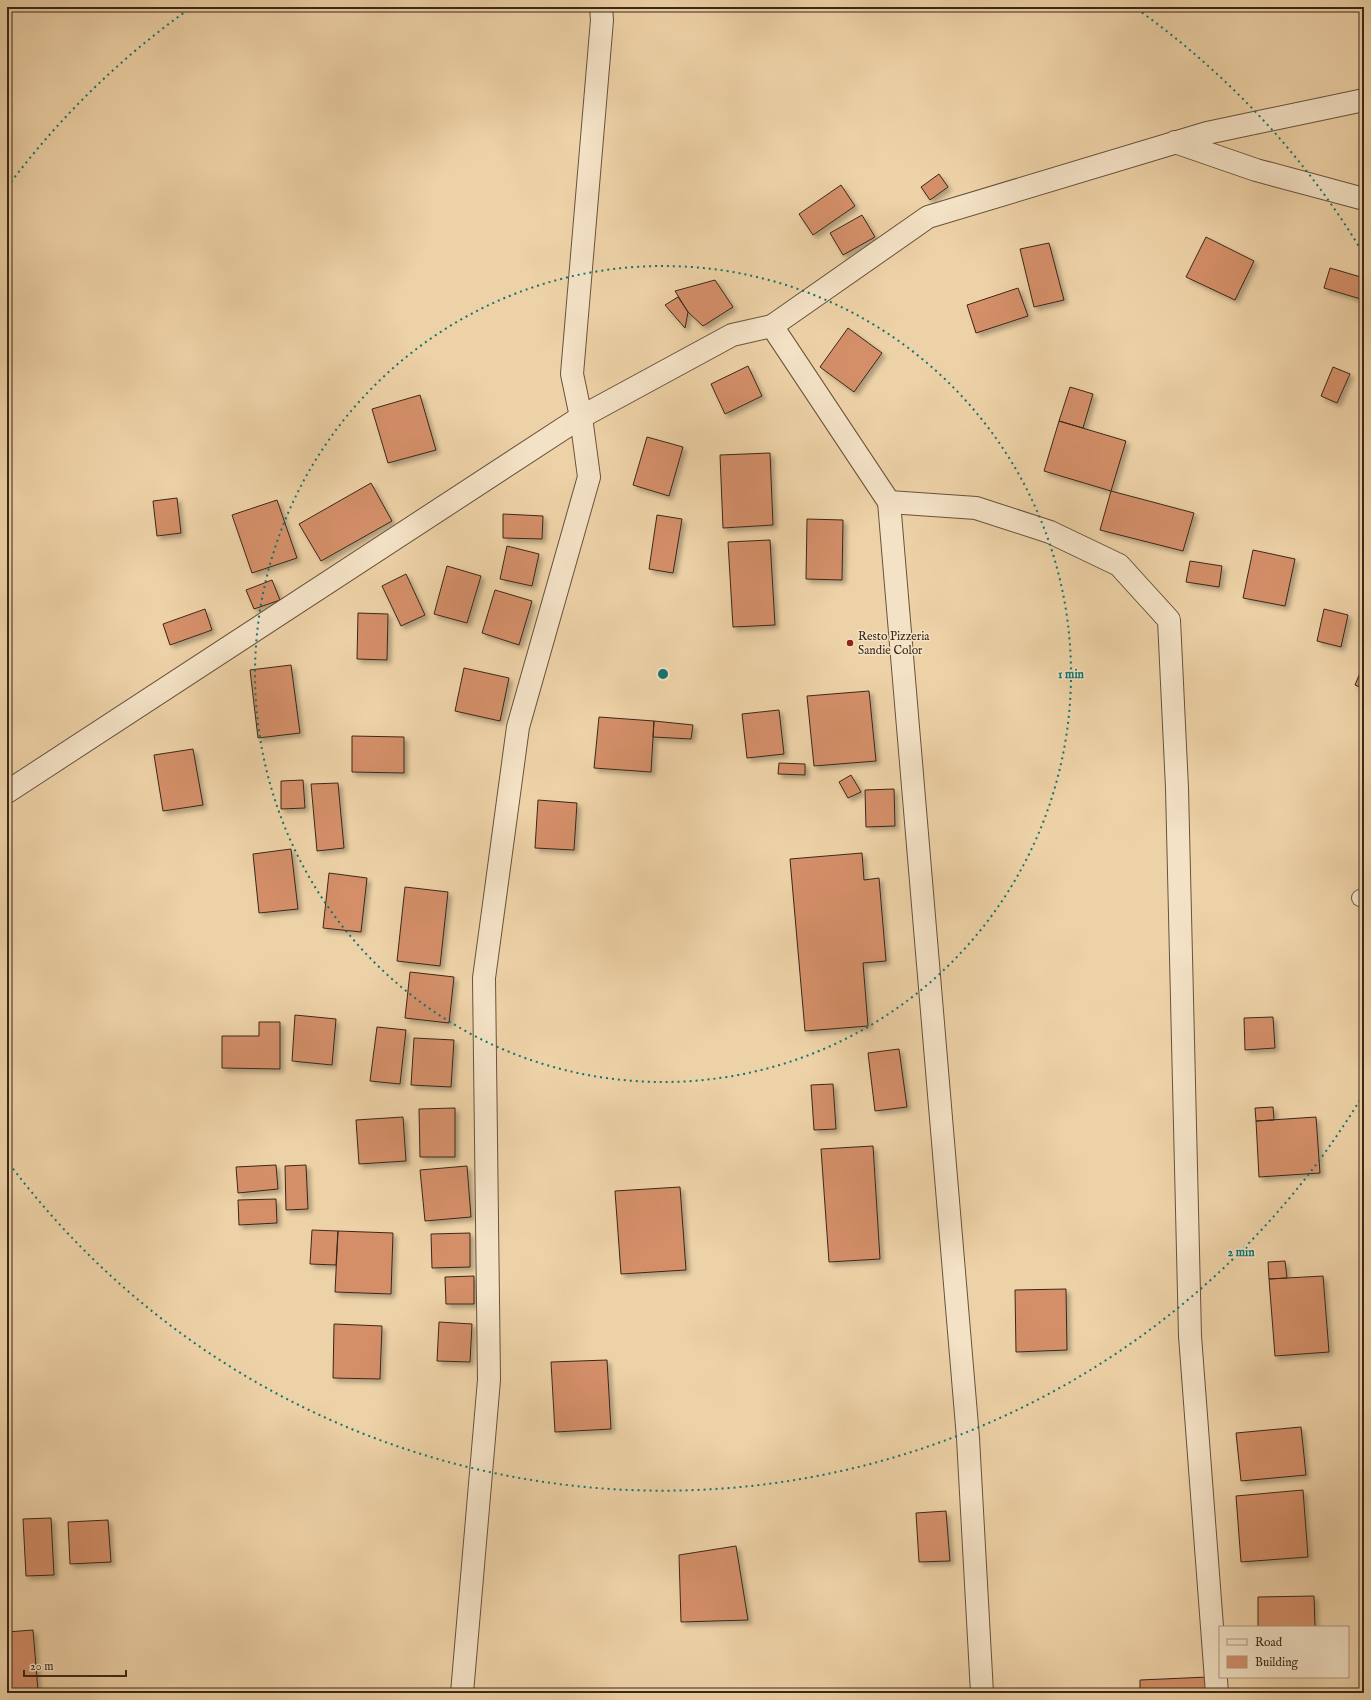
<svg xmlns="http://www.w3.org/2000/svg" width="1371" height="1700" viewBox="0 0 1371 1700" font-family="'IM FELL English',serif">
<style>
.building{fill:#d48f69;stroke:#3a2819;filter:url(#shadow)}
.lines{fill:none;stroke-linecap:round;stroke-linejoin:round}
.service-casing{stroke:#67523c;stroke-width:18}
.minor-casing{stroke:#67523c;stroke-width:24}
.tertiary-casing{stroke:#67523c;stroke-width:24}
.service{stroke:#f4e2c6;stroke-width:16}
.minor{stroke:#f4e2c6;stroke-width:22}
.tertiary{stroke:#f4e2c6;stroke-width:22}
.ring{fill:none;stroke:#0f766e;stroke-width:2;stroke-dasharray:2 4}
.poi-dot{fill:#8f2418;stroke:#f4e2c6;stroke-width:1.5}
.labels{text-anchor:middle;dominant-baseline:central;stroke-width:3;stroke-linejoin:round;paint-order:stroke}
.poi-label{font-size:12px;fill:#3a2819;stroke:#f4e2c6;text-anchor:start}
.centre{fill:#0f766e;stroke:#f4e2c6;stroke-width:2}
.ring-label{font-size:12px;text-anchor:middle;font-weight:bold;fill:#0f766e;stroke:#f4e2c6;stroke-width:3;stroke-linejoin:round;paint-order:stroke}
</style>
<defs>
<filter id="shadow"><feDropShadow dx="3.5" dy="3.5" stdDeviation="2" flood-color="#0004"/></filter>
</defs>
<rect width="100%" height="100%" fill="#eed2a7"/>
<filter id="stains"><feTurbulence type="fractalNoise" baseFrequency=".005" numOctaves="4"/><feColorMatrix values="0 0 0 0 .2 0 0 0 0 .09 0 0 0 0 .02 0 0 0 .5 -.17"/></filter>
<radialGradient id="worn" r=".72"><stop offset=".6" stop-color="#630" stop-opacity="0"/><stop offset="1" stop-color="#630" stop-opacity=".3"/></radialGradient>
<!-- building -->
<path class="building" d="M939,174l9,13 -18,13 -9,-13z
M841,185l14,21 -42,29 -14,-21z
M862,215l13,22 -32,18 -13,-22z
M1206,237l48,24 -19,39 -49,-23z
M1049,243l15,57 -30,7 -14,-58z
M1330,268l34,10v22l-40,-12z
M715,280l18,27 -30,19 -15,-14 -13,-21z
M1018,288l10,28 -52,17 -9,-28z
M678,297l10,15 -3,16 -20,-23z
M848,328l34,25 -28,39 -34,-25z
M748,366l14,30 -37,18 -14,-30z
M1333,367l17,7 -13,29 -16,-7z
M1070,387l23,7 -10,34 -24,-7z
M420,395l16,55 -48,13 -16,-54z
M1059,421l67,20 -15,50 -67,-20z
M647,437l36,10 -14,49 -36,-11z
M770,453l3,72 -50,3 -3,-73z
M371,483l21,38 -71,40 -22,-37z
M1111,491l83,22 -11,38 -83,-21z
M177,498l4,35 -24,3 -4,-35z
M277,500l20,58 -45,15 -20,-58z
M503,514l40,2 -1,23 -39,-1z
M657,515l25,4 -9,54 -24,-4z
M807,519l36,1 -1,60 -36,-1z
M770,540l5,85 -42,2 -5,-85z
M507,546l32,8 -7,32 -32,-7z
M1253,550l42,9 -10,47 -42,-8z
M1190,561l32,5 -3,21 -33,-5z
M447,566l34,10 -14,47 -33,-9z
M406,574l19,41 -24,11 -19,-40z
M272,580l8,20 -26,9 -8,-19z
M495,590l37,11 -13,44 -37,-12z
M205,609l7,21 -42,15 -7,-21z
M1324,609l24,6 -7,32 -24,-6z
M358,613l30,1 -1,46 -30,-1z
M291,665l9,68 -42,5 -8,-68z
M464,668l45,10 -9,43 -45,-10z
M1362,668l2,1v20l-9,-4z
M869,691l7,70 -62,5 -7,-70z
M779,710l5,44 -37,4 -5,-44z
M599,717l55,4 -3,51 -57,-4z
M654,721l39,4 -2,14 -38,-2z
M352,736l52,1v36l-52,-1z
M193,749l10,56 -40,6 -9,-56z
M779,763l26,1v11l-27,-1z
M851,775l10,17 -13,6 -9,-16z
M303,780l2,28 -24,1v-28z
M338,783l6,65 -27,3 -6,-67z
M894,789l1,37 -29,1 -1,-37z
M538,800l39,3 -3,47 -39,-2z
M291,849l7,60 -39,4 -6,-59z
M862,853l2,27 15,-2 7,83 -23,2 5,63 -63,5 -15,-172z
M329,873l38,5 -6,54 -38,-4z
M405,887l43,5 -8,74 -43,-5z
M410,972l44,5 -5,46 -44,-5z
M295,1015l41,4 -4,46 -40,-4z
M1273,1017l2,31 -30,2 -1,-32z
M259,1022h21v47l-58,-1v-32h37z
M377,1027l29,3 -6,54 -30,-3z
M414,1038l40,2 -3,47 -40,-2z
M899,1049l8,58 -32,4 -7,-58z
M833,1084l3,45 -22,1 -3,-45z
M1273,1107l1,13 -18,1 -1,-13z
M455,1108v49h-35l-1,-48z
M403,1117l3,44 -47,3 -3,-44z
M1316,1117l4,56 -61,4 -3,-56z
M873,1146l7,113 -51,3 -8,-113z
M276,1165l2,24 -40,4 -2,-26z
M306,1165l2,44 -22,1 -1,-44z
M467,1166l4,51 -46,4 -5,-51z
M680,1187l6,83 -65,4 -6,-83z
M276,1199l1,24 -38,2 -1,-25z
M312,1230l26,1 -2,34 -26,-1z
M338,1231l55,2 -2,61 -56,-2z
M470,1233v34l-38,1 -1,-34z
M1285,1261l2,17 -18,1 -1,-17z
M474,1276v28h-28l-1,-27z
M1323,1276l6,76 -54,4 -6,-77z
M1066,1289l1,61 -51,2 -1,-62z
M439,1322l33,2 -2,38 -33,-1z
M334,1324l48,2 -2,53 -47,-1z
M607,1360l4,69 -56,3 -4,-70z
M1301,1427l5,48 -65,6 -5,-48z
M1303,1490l5,67 -67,5 -5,-66z
M946,1511l4,50 -31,1 -3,-49z
M51,1518l3,57 -28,1 -3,-57z
M108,1520l3,42 -41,2 -2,-42z
M736,1546l12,74 -67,2 -2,-67z
M1314,1596l1,31h-57v-30z
M33,1630l5,61 -31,2v-61z
M1208,1677l1,16h-69v-13z"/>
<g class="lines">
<defs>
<path id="service" d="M1360,898h4"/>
<path id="minor" d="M1175,142l81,28 108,29
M772,326l156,-109 279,-84 157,-33
M889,502l87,6 74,24 69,33 50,55 8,168 13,548 27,357
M462,1693l27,-313 -5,-402 34,-251 71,-250 -8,-60"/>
<path id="tertiary" d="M581,417l-9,-43 30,-354 -1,-13
M7,792l574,-375 151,-82 40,-9 117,176 79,936 14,255"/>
</defs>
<!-- service casing -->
<use href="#service" class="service-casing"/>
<!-- minor casing -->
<use href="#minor" class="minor-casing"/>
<!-- tertiary casing -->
<use href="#tertiary" class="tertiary-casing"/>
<!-- service -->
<use href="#service" class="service"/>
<!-- minor -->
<use href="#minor" class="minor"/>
<!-- tertiary -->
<use href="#tertiary" class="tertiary"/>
</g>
<!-- distance rings -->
<g class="ring">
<circle cx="663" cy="674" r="408"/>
<path d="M1363 1095A817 817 0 0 1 11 1166M11 182A817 817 0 0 1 189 9M1137 9A817 817 0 0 1 1363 253"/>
</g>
<!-- markers -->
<circle class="poi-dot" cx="850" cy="643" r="4"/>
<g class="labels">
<!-- poi labels -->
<g class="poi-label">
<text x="858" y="636">Resto Pizzeria<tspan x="858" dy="14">Sandie Color</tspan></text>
</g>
</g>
<circle cx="663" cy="674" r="6" class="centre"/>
<g class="ring-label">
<text x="1071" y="678">1 min</text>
<text x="1241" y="1256">2 min</text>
</g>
<!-- margin -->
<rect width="1371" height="1700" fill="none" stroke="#eed2a7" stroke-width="24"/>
<rect x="8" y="8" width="1355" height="1684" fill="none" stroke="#3a2819" stroke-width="2"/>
<rect x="12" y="12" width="1347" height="1676" fill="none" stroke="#3a2819"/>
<!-- legend -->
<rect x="1219" y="1626" width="130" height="52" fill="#f4e2c6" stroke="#aa9881"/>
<rect x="1227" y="1639" width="20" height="6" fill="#f4e2c6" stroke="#aa9881"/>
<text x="1255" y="1646" font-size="12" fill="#3a2819">Road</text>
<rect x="1227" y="1656" width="20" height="12" fill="#d48f69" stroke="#aa9881"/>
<text x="1255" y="1666" font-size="12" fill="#3a2819">Building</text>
<!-- scale -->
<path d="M24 1670v6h102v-6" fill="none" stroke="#3a2819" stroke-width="2"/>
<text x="30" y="1670" font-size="12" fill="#3a2819" stroke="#f4e2c6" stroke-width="3" paint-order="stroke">20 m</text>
<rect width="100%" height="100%" filter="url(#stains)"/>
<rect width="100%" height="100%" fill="url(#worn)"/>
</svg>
